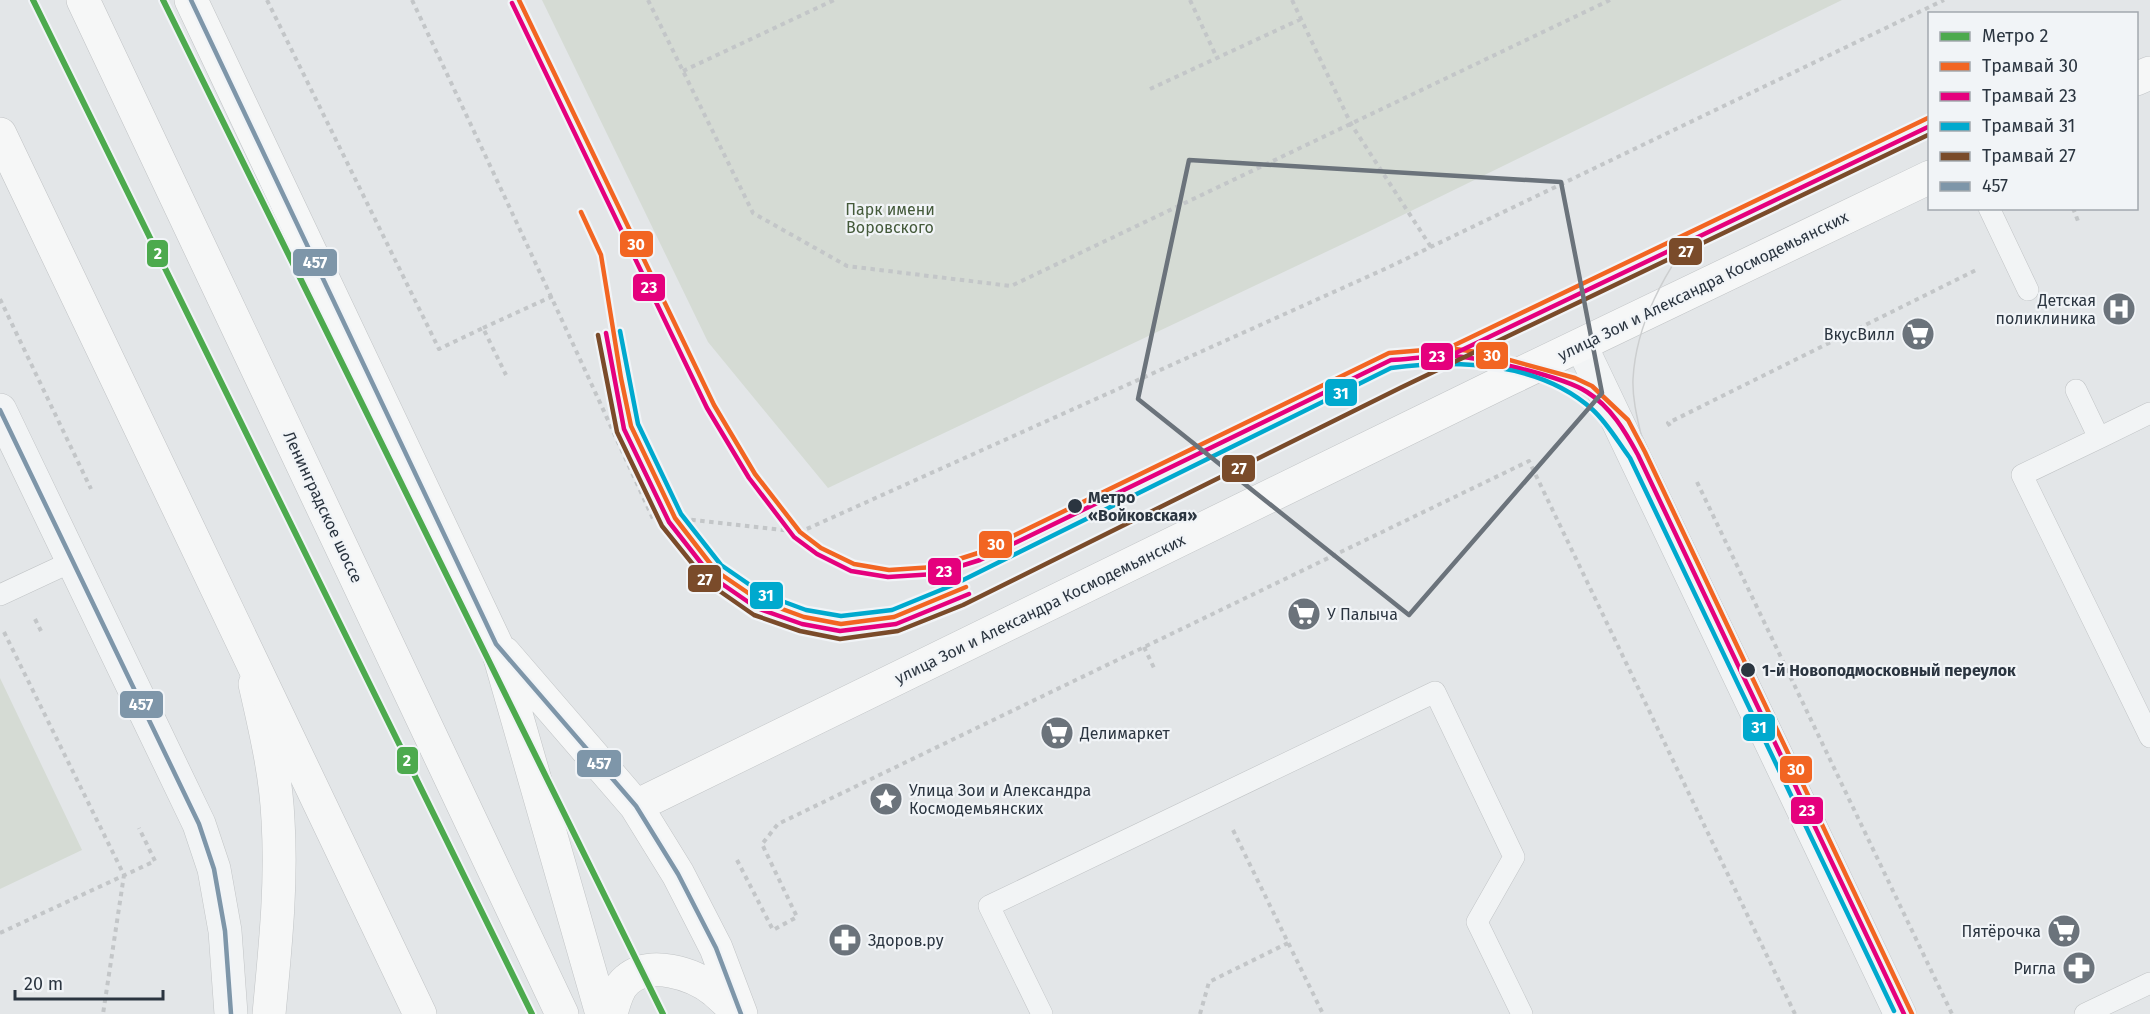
<svg xmlns="http://www.w3.org/2000/svg" width="2150" height="1014" viewBox="0 0 2150 1014" font-family="'Fira Sans',sans-serif">
<style>
.green{fill:#d5dbd4}
.lines{fill:none;stroke-linecap:round;stroke-linejoin:round}
.service-casing{stroke:#c1c4c6;stroke-width:22}
.pedestrian-casing{stroke:#c1c4c6;stroke-width:33}
.tertiary-casing{stroke:#c1c4c6;stroke-width:34}
.secondary-casing{stroke:#c1c4c6;stroke-width:34}
.primary-casing{stroke:#c0c3c5;stroke-width:34}
.path{stroke:#c3c6c8;stroke-width:4;stroke-dasharray:4.5 4.5;stroke-linecap:butt}
.service{stroke:#f2f4f5;stroke-width:21}
.pedestrian{stroke:#f2f4f5;stroke-width:32}
.tertiary{stroke:#f2f4f5;stroke-width:33}
.secondary{stroke:#f6f7f7;stroke-width:33}
.primary{stroke:#f6f7f7;stroke-width:33}
.tram{stroke:#cccecf;stroke-width:1.5}
.bus-1-casing{stroke:#f1f4f7;stroke-width:9}
.bus-1{stroke:#7e96a9;stroke-width:4.5}
.tram-1-casing{stroke:#f1f4f7;stroke-width:9}
.tram-2-casing{stroke:#f1f4f7;stroke-width:9}
.tram-3-casing{stroke:#f1f4f7;stroke-width:9}
.tram-4-casing{stroke:#f1f4f7;stroke-width:9}
.tram-1{stroke:#f26522;stroke-width:4.5}
.tram-2{stroke:#e5007d;stroke-width:4.5}
.tram-3{stroke:#00a9ce;stroke-width:4.5}
.tram-4{stroke:#7a4b2a;stroke-width:4.5}
.metro-1-casing{stroke:#f1f4f7;stroke-width:10}
.metro-1{stroke:#4daa4e;stroke-width:6}
.marked{fill:none;stroke:#6b737b;stroke-width:4.5;stroke-linejoin:round}
.stop-dot{fill:#2b3540;stroke:#f1f4f7;stroke-width:2}
.labels{text-anchor:middle;dominant-baseline:central;stroke-width:4.5;stroke-linejoin:round;paint-order:stroke}
.park-label{font-size:16px;fill:#445a3a;stroke:#f1f4f7}
.street-label{font-size:16px;fill:#2b3540;stroke:#f1f4f7}
.poi-label{font-size:16px;fill:#2b3540;stroke:#f1f4f7;text-anchor:end}
.stop-label{font-size:16px;font-weight:bold;fill:#2b3540;stroke:#f1f4f7;text-anchor:start}
.line-badge{stroke:#f1f4f7;stroke-width:2}
.badge-label{font-size:16px;text-anchor:middle;font-weight:bold;fill:#fff}
</style>
<rect width="100%" height="100%" fill="#e3e6e8"/>
<!-- green -->
<path class="green" d="M542,0h1300l-474,232 -540,256 -120,-146z
M0,678l82,172 -82,39z"/>
<g class="lines">
<defs>
<path id="service" d="M1989,208l39,82
M2076,390l23,48 -77,37 128,262
M2099,438l51,-25
M0,595l73,-34
M1042,1014l-53,-108 446,-214 79,165 -37,65 45,92
M2085,1014l65,-31"/>
<path id="pedestrian" d="M1581,345l319,669"/>
<path id="tertiary" d="M0,410l199,414 15,45 11,62 6,83"/>
<path id="secondary" d="M191,0l305,644 106,370
M2136,79l14,-6
M504,653l132,153 42,68 38,74 25,66
M255,684c10,44 21,90 23,136 4,65 -3,129 -9,194
M636,806l873,-427 421,-202
M611,1014c3,-11 6,-26 16,-34 23,-20 66,-7 88,11 8,7 16,15 24,22"/>
<path id="primary" d="M83,0l479,1014
M0,134l420,880"/>
</defs>
<!-- service casing -->
<use href="#service" class="service-casing"/>
<!-- pedestrian casing -->
<use href="#pedestrian" class="pedestrian-casing"/>
<!-- tertiary casing -->
<use href="#tertiary" class="tertiary-casing"/>
<!-- secondary casing -->
<use href="#secondary" class="secondary-casing"/>
<!-- primary casing -->
<use href="#primary" class="primary-casing"/>
<!-- path -->
<path class="path" d="M267,0l172,349 44,-21 23,47
M412,0c82,173 163,347 242,521l21,-3 125,14 587,-264 557,-268
M648,0l105,213 94,53 164,20 599,-286
M1190,0l27,58
M1292,0l59,124 80,123
M683,71l151,-71
M1150,89l151,-70
M2073,208l5,13
M0,299l91,190
M483,328l70,-32
M1670,426l-2,-3 310,-154
M1697,482l255,532
M35,619l6,12
M4,632l120,243 -21,139
M1144,647l11,23
M1233,830l90,184
M737,860l36,70 24,-13 -35,-73 16,-20 751,-363 266,553
M0,933l155,-72 -16,-33
M1200,1014l9,-32 79,-39"/>
<!-- service -->
<use href="#service" class="service"/>
<!-- pedestrian -->
<use href="#pedestrian" class="pedestrian"/>
<!-- tertiary -->
<use href="#tertiary" class="tertiary"/>
<!-- secondary -->
<use href="#secondary" class="secondary"/>
<!-- primary -->
<use href="#primary" class="primary"/>
<!-- tram -->
<path class="tram" d="M1645,452c-5,-24 -13,-49 -12,-73 3,-56 32,-107 65,-151"/>
<defs>
<path id="bus-1" d="M191,0l305,644 140,162 42,68 38,74 25,66
M0,410l199,414 15,45 11,62 6,83"/>
</defs>
<!-- bus-1 casing -->
<use href="#bus-1" class="bus-1-casing"/>
<!-- bus-1 -->
<use href="#bus-1" class="bus-1"/>
<defs>
<path id="tram-1" d="M519,0l195,405 41,69 45,58 21,16 33,16 35,6 45,-3 44,-14 411,-200 59,-5 36,5 91,25 17,8 36,34 17,32 267,562
M581,212l20,43 20,123 10,48 44,92 41,53 44,30 44,16 37,7 53,-7 72,-30
M1436,354l494,-237"/>
<path id="tram-2" d="M512,3l195,405 42,70 45,59 23,17 34,17 37,6 47,-3 45,-14 411,-200c18,-1 37,-4 55,-4 28,-1 118,21 141,36 24,15 38,39 51,63l266,559
M606,333l18,96 45,93 43,55 45,31 45,16 38,7 56,-7 73,-30
M1439,361l491,-235"/>
<path id="tram-3" d="M620,331l18,93 43,90 40,51 42,29 43,16 35,6 51,-6 61,-25 438,-217c67,-9 149,-6 202,42 15,14 25,32 37,48l264,553"/>
<path id="tram-4" d="M598,335l19,97 45,94 46,57 46,32 46,16 40,8 58,-8 65,-26 437,-217 530,-254"/>
</defs>
<!-- tram-1 casing -->
<use href="#tram-1" class="tram-1-casing"/>
<!-- tram-2 casing -->
<use href="#tram-2" class="tram-2-casing"/>
<!-- tram-3 casing -->
<use href="#tram-3" class="tram-3-casing"/>
<!-- tram-4 casing -->
<use href="#tram-4" class="tram-4-casing"/>
<!-- tram-1 -->
<use href="#tram-1" class="tram-1"/>
<!-- tram-2 -->
<use href="#tram-2" class="tram-2"/>
<!-- tram-3 -->
<use href="#tram-3" class="tram-3"/>
<!-- tram-4 -->
<use href="#tram-4" class="tram-4"/>
<defs>
<path id="metro-1" d="M33,0l499,1014
M163,0l500,1014"/>
</defs>
<!-- metro-1 casing -->
<use href="#metro-1" class="metro-1-casing"/>
<!-- metro-1 -->
<use href="#metro-1" class="metro-1"/>
</g>
<!-- marked area -->
<path class="marked" d="M1189,160l372,22 41,211 -193,222 -271,-216z"/>
<!-- icons -->
<defs>
<symbol id="hospital-disc" viewBox="-11 -11 22 22"><circle r="9.5" fill="#6b737b" stroke="#f1f4f7"/><path d="M-5-5h3v3.5h4V-5h3V5h-3V1.5h-4V5h-3Z" fill="#fff"/></symbol>
<symbol id="supermarket-disc" viewBox="-11 -11 22 22"><circle r="9.5" fill="#6b737b" stroke="#f1f4f7"/><path d="M-6-5.5h2.5l.6 2H6L4.5 2H-2.5L-4.4-4H-6ZM-1.5 3.2a1.3 1.3 0 1 0 .1 0ZM3 3.2a1.3 1.3 0 1 0 .1 0Z" fill="#fff"/></symbol>
<symbol id="sight-disc" viewBox="-11 -11 22 22"><circle r="9.5" fill="#6b737b" stroke="#f1f4f7"/><path d="M0-6L1.8-2.2L6-1.7L2.9 1.2L3.7 5.4L0 3.3L-3.7 5.4L-2.9 1.2L-6-1.7L-1.8-2.2Z" fill="#fff"/></symbol>
<symbol id="pharmacy-disc" viewBox="-11 -11 22 22"><circle r="9.5" fill="#6b737b" stroke="#f1f4f7"/><path d="M-2-6h4v4h4v4h-4v4h-4v-4h-4v-4h4Z" fill="#fff"/></symbol>
</defs>
<g fill-rule="evenodd">
<use href="#hospital-disc" x="2100" y="290" width="38" height="38"/>
<use href="#supermarket-disc" x="1899" y="315" width="38" height="38"/>
<use href="#supermarket-disc" x="1285" y="595" width="38" height="38"/>
<use href="#supermarket-disc" x="1038" y="714" width="38" height="38"/>
<use href="#sight-disc" x="867" y="780" width="38" height="38"/>
<use href="#supermarket-disc" x="2045" y="912" width="38" height="38"/>
<use href="#pharmacy-disc" x="826" y="921" width="38" height="38"/>
<use href="#pharmacy-disc" x="2060" y="949" width="38" height="38"/>
</g>
<!-- markers -->
<g class="stop-dot">
<circle cx="1075" cy="506" r="8"/>
<circle cx="1748" cy="670" r="8"/>
</g>
<g class="labels">
<!-- park labels -->
<g class="park-label">
<text x="890" y="209">Парк имени<tspan x="890" dy="18">Воровского</tspan></text>
</g>
<!-- street labels -->
<g class="street-label">
<text transform="translate(1703 286) rotate(-26)">улица Зои и Александра Космодемьянских</text>
<text transform="translate(323 507) rotate(65)">Ленинградское шоссе</text>
<text transform="translate(1040 609) rotate(-26)">улица Зои и Александра Космодемьянских</text>
</g>
<!-- poi labels -->
<g class="poi-label">
<text x="2096" y="300">Детская<tspan x="2096" dy="18">поликлиника</tspan></text>
<text x="1895" y="334">ВкусВилл</text>
<text x="1327" y="614" text-anchor="start">У Палыча</text>
<text x="1080" y="733" text-anchor="start">Делимаркет</text>
<text x="909" y="790" text-anchor="start">Улица Зои и Александра<tspan x="909" dy="18">Космодемьянских</tspan></text>
<text x="2041" y="931">Пятёрочка</text>
<text x="868" y="940" text-anchor="start">Здоров.ру</text>
<text x="2056" y="968">Ригла</text>
</g>
<!-- stop labels -->
<g class="stop-label">
<text x="1088" y="497">Метро<tspan x="1088" dy="18">«Войковская»</tspan></text>
<text x="1762" y="670">1-й Новоподмосковный переулок</text>
</g>
</g>
<g class="line-badge">
<rect x="619" y="230" width="35" height="28" rx="6" fill="#f26522"/>
<rect x="1668" y="237" width="35" height="29" rx="6" fill="#7a4b2a"/>
<rect x="146" y="239" width="23" height="29" rx="6" fill="#4daa4e"/>
<rect x="292" y="248" width="46" height="29" rx="6" fill="#7e96a9"/>
<rect x="632" y="273" width="34" height="29" rx="6" fill="#e5007d"/>
<rect x="1475" y="341" width="34" height="29" rx="6" fill="#f26522"/>
<rect x="1420" y="342" width="34" height="29" rx="6" fill="#e5007d"/>
<rect x="1324" y="378" width="34" height="29" rx="6" fill="#00a9ce"/>
<rect x="1221" y="454" width="35" height="29" rx="6" fill="#7a4b2a"/>
<rect x="978" y="530" width="35" height="29" rx="6" fill="#f26522"/>
<rect x="927" y="557" width="35" height="29" rx="6" fill="#e5007d"/>
<rect x="687" y="564" width="35" height="29" rx="6" fill="#7a4b2a"/>
<rect x="749" y="581" width="35" height="29" rx="6" fill="#00a9ce"/>
<rect x="119" y="690" width="45" height="29" rx="6" fill="#7e96a9"/>
<rect x="1742" y="713" width="34" height="29" rx="6" fill="#00a9ce"/>
<rect x="396" y="746" width="23" height="29" rx="6" fill="#4daa4e"/>
<rect x="576" y="749" width="46" height="29" rx="6" fill="#7e96a9"/>
<rect x="1779" y="755" width="34" height="29" rx="6" fill="#f26522"/>
<rect x="1790" y="796" width="34" height="29" rx="6" fill="#e5007d"/>
</g>
<g class="badge-label">
<text x="636" y="250">30</text>
<text x="1686" y="257">27</text>
<text x="158" y="259">2</text>
<text x="315" y="268">457</text>
<text x="649" y="293">23</text>
<text x="1492" y="361">30</text>
<text x="1437" y="362">23</text>
<text x="1341" y="399">31</text>
<text x="1239" y="474">27</text>
<text x="996" y="550">30</text>
<text x="944" y="577">23</text>
<text x="705" y="585">27</text>
<text x="766" y="601">31</text>
<text x="141" y="710">457</text>
<text x="1759" y="733">31</text>
<text x="407" y="766">2</text>
<text x="599" y="769">457</text>
<text x="1796" y="775">30</text>
<text x="1807" y="816">23</text>
</g>
<!-- legend -->
<rect x="1928" y="12" width="210" height="198" fill="#f1f4f7" stroke="#a2a8ae" stroke-width="1.5"/>
<rect x="1940" y="32" width="30" height="9" fill="#4daa4e" stroke="#a2a8ae" stroke-width="1.5"/>
<text x="1982" y="42" font-size="18" fill="#2b3540">Метро 2</text>
<rect x="1940" y="62" width="30" height="9" fill="#f26522" stroke="#a2a8ae" stroke-width="1.5"/>
<text x="1982" y="72" font-size="18" fill="#2b3540">Трамвай 30</text>
<rect x="1940" y="92" width="30" height="9" fill="#e5007d" stroke="#a2a8ae" stroke-width="1.5"/>
<text x="1982" y="102" font-size="18" fill="#2b3540">Трамвай 23</text>
<rect x="1940" y="122" width="30" height="9" fill="#00a9ce" stroke="#a2a8ae" stroke-width="1.5"/>
<text x="1982" y="132" font-size="18" fill="#2b3540">Трамвай 31</text>
<rect x="1940" y="152" width="30" height="9" fill="#7a4b2a" stroke="#a2a8ae" stroke-width="1.5"/>
<text x="1982" y="162" font-size="18" fill="#2b3540">Трамвай 27</text>
<rect x="1940" y="182" width="30" height="9" fill="#7e96a9" stroke="#a2a8ae" stroke-width="1.5"/>
<text x="1982" y="192" font-size="18" fill="#2b3540">457</text>
<!-- scale -->
<path d="M15 990v9h148v-9" fill="none" stroke="#2b3540" stroke-width="3"/>
<text x="24" y="990" font-size="18" fill="#2b3540" stroke="#f1f4f7" stroke-width="4.5" paint-order="stroke">20 m</text>
</svg>
